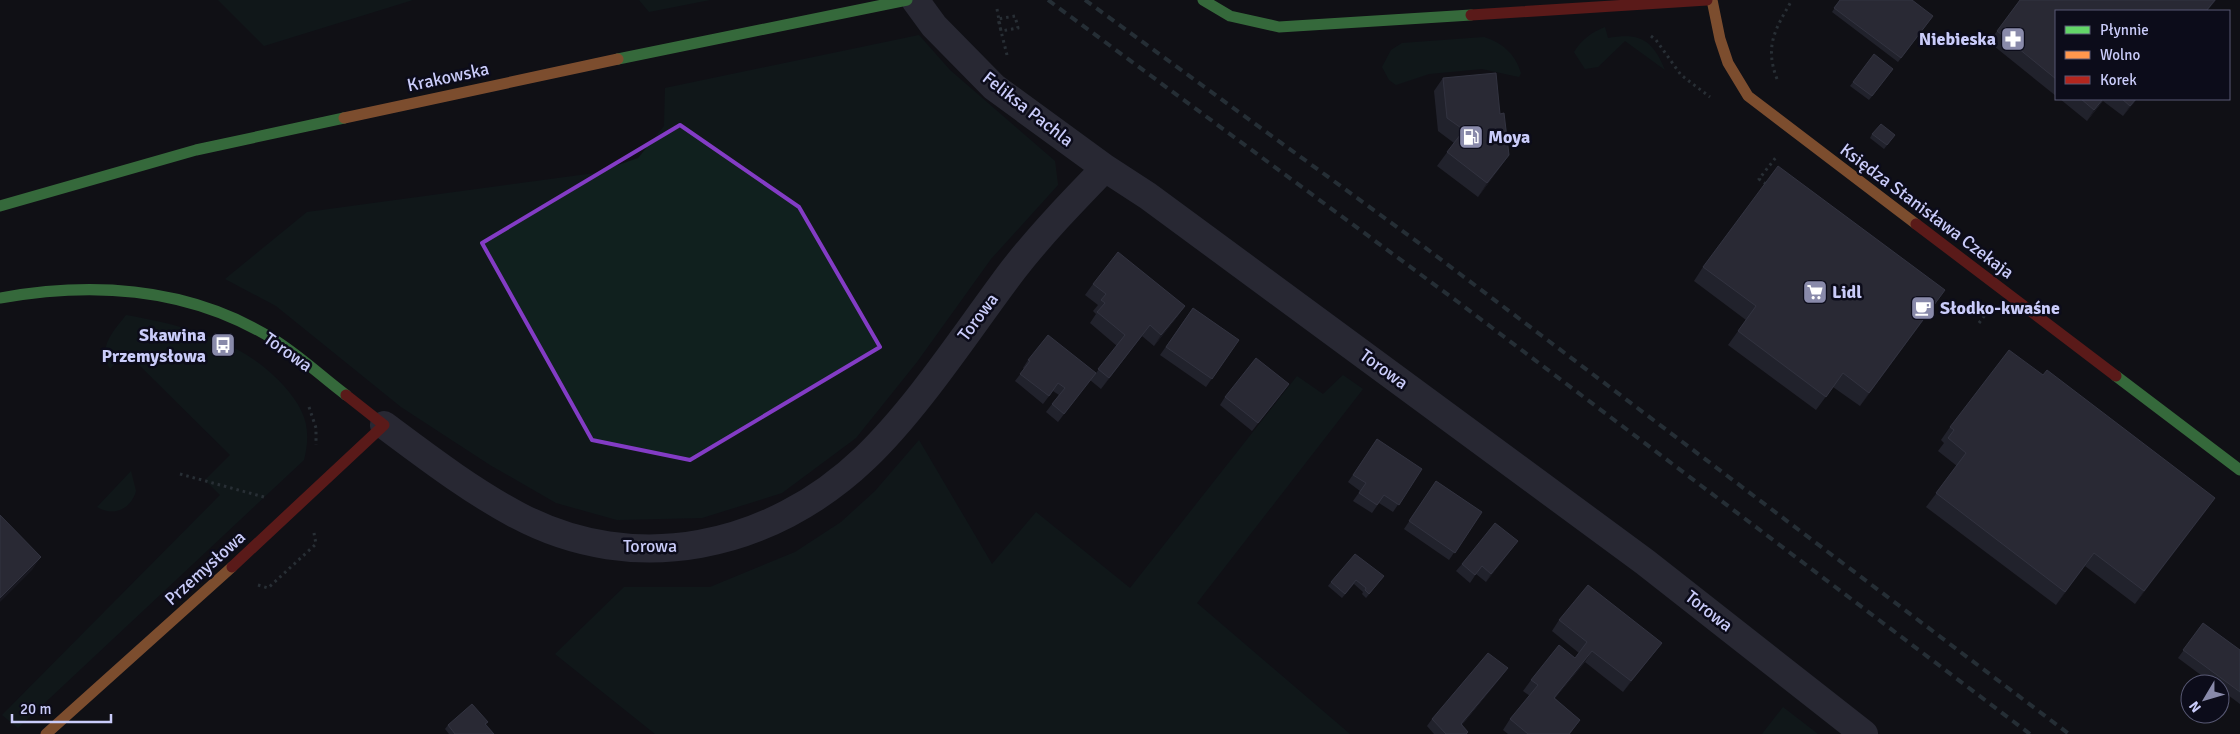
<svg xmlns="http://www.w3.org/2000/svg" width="2240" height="734" viewBox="0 0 2240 734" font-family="Signika,sans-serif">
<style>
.green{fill:#10201e}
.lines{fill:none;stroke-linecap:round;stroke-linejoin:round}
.path{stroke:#46545b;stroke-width:3;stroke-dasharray:2.5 4;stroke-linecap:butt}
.street{stroke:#454657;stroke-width:28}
.fast{stroke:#63d668;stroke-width:11}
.slow{stroke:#ff974d;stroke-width:11}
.jam{stroke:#b3261e;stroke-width:11}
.rail{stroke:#3e525b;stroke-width:4;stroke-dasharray:8 6;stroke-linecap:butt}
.wall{fill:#373847}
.shaded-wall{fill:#21212b}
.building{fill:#47485a;stroke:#5b5d73}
.marked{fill:none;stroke:#833cc5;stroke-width:4;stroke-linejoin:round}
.labels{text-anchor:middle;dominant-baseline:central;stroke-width:5;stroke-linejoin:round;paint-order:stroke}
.poi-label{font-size:18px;font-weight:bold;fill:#caccfa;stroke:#0c0c1a;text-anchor:start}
.street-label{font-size:18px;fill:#caccfa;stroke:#0c0c1a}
</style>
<rect width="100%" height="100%" fill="#101016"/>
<!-- green -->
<path class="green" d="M218,0h195l-149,46z
M639,0h71l-61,12z
M1605,27l3,11c32,-6 45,2 57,32l-40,-29 -27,26 -13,2 -11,-17c8,-13 17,-19 31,-25z
M919,35l31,35 105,91 3,24 -67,74 -74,103 -61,76 -74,55 -80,25 -85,2 -61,-17 -66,-38 -89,-58 -125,-101 -51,-27 82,-67 288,-39 43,-15 26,-32 1,-38z
M1484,37c19,6 31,17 37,36l-2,4 -37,-8 -53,5 -33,11 -7,-5 -7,-13 9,-17 11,-7z
M126,315c57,10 118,26 158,71 21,24 28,42 20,74l-286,268 -16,-13 218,-220 -15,-15 25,-25 -104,-103 -16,17c-13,-22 3,-37 16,-54z
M1343,375l20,14 -166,214 153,131h-695l-100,-80 69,-67h86l85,-35 46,-30 34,-31 44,-51 73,124 44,-52 94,76 167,-212 26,18z
M131,471l5,20c-5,18 -22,26 -39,16z
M1783,707l35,27h-56z"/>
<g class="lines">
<!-- path -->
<path class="path" d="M997,9l4,22 17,-3 -3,-12 -17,3 9,36
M1651,36l5,4 25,35 29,22
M1777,79c-13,-34 -1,-51 15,-79
M1766,184l-7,-5 18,-23
M1979,323l6,-8
M309,407l7,21v17
M180,474l84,23
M258,585l10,3 48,-44 -2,-11"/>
<!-- street -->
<path class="street" d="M915,0l19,26 60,61 111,81
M384,425c43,32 86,65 133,90 118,63 254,33 348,-57 54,-52 102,-127 148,-188 28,-36 60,-69 92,-102l43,28 497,366 219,172"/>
<!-- fast -->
<path class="fast" d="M1203,0l27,16 49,11 192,-12
M618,59l289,-59
M0,206l196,-56 148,-32
M0,298c95,-17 189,-11 273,41 26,16 49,38 73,56
M2116,376l124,94"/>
<!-- slow -->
<path class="slow" d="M1712,0l8,39 8,24 20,33 168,128
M344,118l274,-59
M46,734l186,-167"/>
<!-- jam -->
<path class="jam" d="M1471,15l236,-15
M1916,224l200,152
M232,567l152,-142 -38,-30"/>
<!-- rail -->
<path class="rail" d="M1048,0l410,302 572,432
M1085,0l338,246 646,488"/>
</g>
<!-- wall -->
<path class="wall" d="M1840,0l93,16 -35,46 -66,-50z
M2020,0h196l-9,11h-151v85l-67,-54z
M1893,69l-24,31 -19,-14 3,-4z
M1443,78l57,36 9,41 -31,42 -41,-31 17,-23 -16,-12 -4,-40z
M2060,99h77l-14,17 -20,-15 -16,20z
M1872,134l23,1 -11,14 -14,-11z
M1703,267l233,36 -76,103 -27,-19 -17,23 -88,-65 18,-25 -52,-39z
M1093,284l92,22 -8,11 -23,29 -12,-10 -41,53 -11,-9 -32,42 -12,-10 13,-17 -6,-4 -10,13 -28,-23 9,-12 -1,-1 5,-8 68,13 21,-27 -27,-23 6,-9 -3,-3 5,-6 -13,-10z
M1193,308l46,32 -33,47 -46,-32z
M2043,375l172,123 -80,106 -50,-38 -29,39 -130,-98 31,-41 -19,-15 6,-8 -3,-3 9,-13z
M1289,384l-37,47 -32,-26 5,-8z
M1377,439l45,30 -29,43 -14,-9 -7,10 -19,-12 7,-10 -12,-9z
M1436,481l46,31 -33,48 -45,-31z
M1518,541l-32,41 -10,-8 -6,9 -14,-12 6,-7z
M1384,576l-18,22 -4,-4 1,-2 -9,-8 -12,14 -14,-12 3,-4z
M1559,620l103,23 -8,10 -31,39 -38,-30 -30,36 25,22 -10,14h-62l-5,-4 7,-11 20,-23 -7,-5 8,-11 44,-22 4,-5 -27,-22z
M2203,623l37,27v54l-20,-15v-5h-7l-35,-26z
M1502,676l-40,49 6,7 -1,2h-33l-7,-8 5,-7z
M488,722l-2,2 8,10h-45l-4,-5 3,-4z"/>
<!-- shaded-wall -->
<path class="shaded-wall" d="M2103,99h1l-17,22 7,-11z
M2136,99h1l-14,17 7,-10z
M1509,155l-10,14 -21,28 9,-14z
M1945,290l-9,13 -76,103 9,-13z
M1185,306l-8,11 -23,29 7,-11z
M1150,325l-8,11 -41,53 8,-11z
M2215,498l-9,13 -71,93 9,-13z
M1518,541l-6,8 -26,33 5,-8z
M2094,553l-9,13 -29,39 9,-13z
M41,557l-9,13 -32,32v-4z
M1662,643l-8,10 -31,39 8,-11z
M1592,651l-7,11 -39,47 8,-11z
M1508,668l-6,8 -46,56 5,-8z"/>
<!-- building -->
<path class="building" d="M1840,0h72l21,16 -32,42 -67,-50z
M2020,0h195l-9,11h-150v68l-59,-48z
M1874,54l19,15 -21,27 -19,-14z
M1496,73l4,41 4,-1 5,42 -22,28 -40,-31 17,-22 -17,-12 -4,-40z
M2081,99h22l-9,11z
M2122,99h14l-6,7z
M1881,124l14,11 -8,10 -15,-11z
M1778,166l167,124 -76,103 -26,-20 -17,24 -88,-66 18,-25 -53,-39z
M1118,252l67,54 -24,29 -11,-10 -41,53 -11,-9 27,-34 -28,-23 8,-9 -4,-3 5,-6 -13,-10z
M1193,308l46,32 -27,39 -46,-32z
M1048,335l48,38 -32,41 -12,-10 13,-16 -7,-5 -9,13 -29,-22 10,-13 -2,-1z
M2009,350l34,25 4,-5 168,128 -71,93 -50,-38 -29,39 -129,-99 30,-40 -18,-15 6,-8 -4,-3z
M1256,358l33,26 -31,39 -33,-26z
M1377,439l45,30 -23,36 -15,-10 -7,10 -18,-12 7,-10 -13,-8z
M1436,481l46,31 -27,41 -46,-32z
M0,515l41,42 -41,41z
M1495,523l23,18 -27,33 -9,-8 -7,9 -13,-11z
M1355,554l29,22 -15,18 -4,-4 1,-2 -10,-8 -11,14 -14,-12z
M1588,585l74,58 -31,38 -39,-30 -38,47 26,22 -11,14h-41l-18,-15 28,-34 -7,-5 28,-35 16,13 12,-16 -28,-22z
M2203,623l37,27v42l-57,-42z
M1488,653l20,15 -47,56 7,8 -2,2h-20l-14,-15z
M472,704l16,18 -3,2 9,10h-39l-7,-9z"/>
<!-- marked area -->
<path d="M0 0H2240V734H0ZM680,125l119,82 81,140 -190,113 -98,-20 -110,-197z" fill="#101016" fill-opacity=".55" fill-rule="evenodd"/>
<path class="marked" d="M680,125l119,82 81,140 -190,113 -98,-20 -110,-197z"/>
<!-- icons -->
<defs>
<symbol id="pharmacy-square" viewBox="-11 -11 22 22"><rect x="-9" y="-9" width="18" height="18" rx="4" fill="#898aaa" stroke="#0c0c1a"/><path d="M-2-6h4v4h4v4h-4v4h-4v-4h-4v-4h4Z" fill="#fff"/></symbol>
<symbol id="fuel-square" viewBox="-11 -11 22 22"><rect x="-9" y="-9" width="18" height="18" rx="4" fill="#898aaa" stroke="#0c0c1a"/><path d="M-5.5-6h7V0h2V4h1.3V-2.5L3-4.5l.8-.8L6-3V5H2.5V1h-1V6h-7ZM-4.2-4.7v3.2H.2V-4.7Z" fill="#fff"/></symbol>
<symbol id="supermarket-square" viewBox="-11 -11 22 22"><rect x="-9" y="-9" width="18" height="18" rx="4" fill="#898aaa" stroke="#0c0c1a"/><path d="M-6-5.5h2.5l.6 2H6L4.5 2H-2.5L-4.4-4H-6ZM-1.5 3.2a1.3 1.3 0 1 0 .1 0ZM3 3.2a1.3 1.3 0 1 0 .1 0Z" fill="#fff"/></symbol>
<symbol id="cafe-square" viewBox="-11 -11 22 22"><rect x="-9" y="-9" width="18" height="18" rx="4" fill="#898aaa" stroke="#0c0c1a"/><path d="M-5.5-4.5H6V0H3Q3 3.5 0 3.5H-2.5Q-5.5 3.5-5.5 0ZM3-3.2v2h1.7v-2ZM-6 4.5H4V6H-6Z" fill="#fff"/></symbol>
<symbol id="bus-square" viewBox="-11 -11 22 22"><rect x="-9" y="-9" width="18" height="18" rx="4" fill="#898aaa" stroke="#0c0c1a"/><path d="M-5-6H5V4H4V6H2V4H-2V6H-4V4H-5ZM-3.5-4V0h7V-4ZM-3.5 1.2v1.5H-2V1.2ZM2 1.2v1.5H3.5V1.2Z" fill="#fff"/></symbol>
</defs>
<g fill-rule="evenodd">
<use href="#pharmacy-square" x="1999" y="25" width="28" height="28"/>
<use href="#fuel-square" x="1457" y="123" width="28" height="28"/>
<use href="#supermarket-square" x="1801" y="278" width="28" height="28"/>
<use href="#cafe-square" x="1909" y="294" width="28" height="28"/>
<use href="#bus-square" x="209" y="331" width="28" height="28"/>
</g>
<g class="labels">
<!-- poi labels -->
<g class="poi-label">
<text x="1996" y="39" text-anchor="end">Niebieska</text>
<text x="1488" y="137">Moya</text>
<text x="1832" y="292">Lidl</text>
<text x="1940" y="308">Słodko-kwaśne</text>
<text x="206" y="335" text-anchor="end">Skawina<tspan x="206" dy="21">Przemysłowa</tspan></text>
</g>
<!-- street labels -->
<g class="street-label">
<text transform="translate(448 77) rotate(-12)">Krakowska</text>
<text transform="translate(1028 109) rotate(38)">Feliksa Pachla</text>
<text transform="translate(1927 211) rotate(37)">Księdza Stanisława Czekaja</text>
<text transform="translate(978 317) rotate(-53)">Torowa</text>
<text transform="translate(288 352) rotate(35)">Torowa</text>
<text transform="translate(1384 369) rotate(36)">Torowa</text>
<text x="650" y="546">Torowa</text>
<text transform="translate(205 568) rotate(-42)">Przemysłowa</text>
<text transform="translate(1709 611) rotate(38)">Torowa</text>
</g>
</g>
<!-- legend -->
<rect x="2055" y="10" width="175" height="90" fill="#0c0c1a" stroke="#585974"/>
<rect x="2065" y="26" width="25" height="8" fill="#63d668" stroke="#585974"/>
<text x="2100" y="35" font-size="15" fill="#caccfa">Płynnie</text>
<rect x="2065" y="51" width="25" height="8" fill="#ff974d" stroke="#585974"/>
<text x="2100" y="60" font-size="15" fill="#caccfa">Wolno</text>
<rect x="2065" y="76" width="25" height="8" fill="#b3261e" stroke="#585974"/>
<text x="2100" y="85" font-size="15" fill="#caccfa">Korek</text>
<!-- north arrow -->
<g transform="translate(2205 699) rotate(232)"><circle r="24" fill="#0c0c1a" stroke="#585974"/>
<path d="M0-4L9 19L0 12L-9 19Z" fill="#898aaa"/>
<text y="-8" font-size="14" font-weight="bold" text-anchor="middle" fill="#caccfa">N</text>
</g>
<!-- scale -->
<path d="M12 714v8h99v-8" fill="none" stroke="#caccfa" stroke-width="2.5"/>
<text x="20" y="714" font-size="15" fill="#caccfa" stroke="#0c0c1a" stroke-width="4" paint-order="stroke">20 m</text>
</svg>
